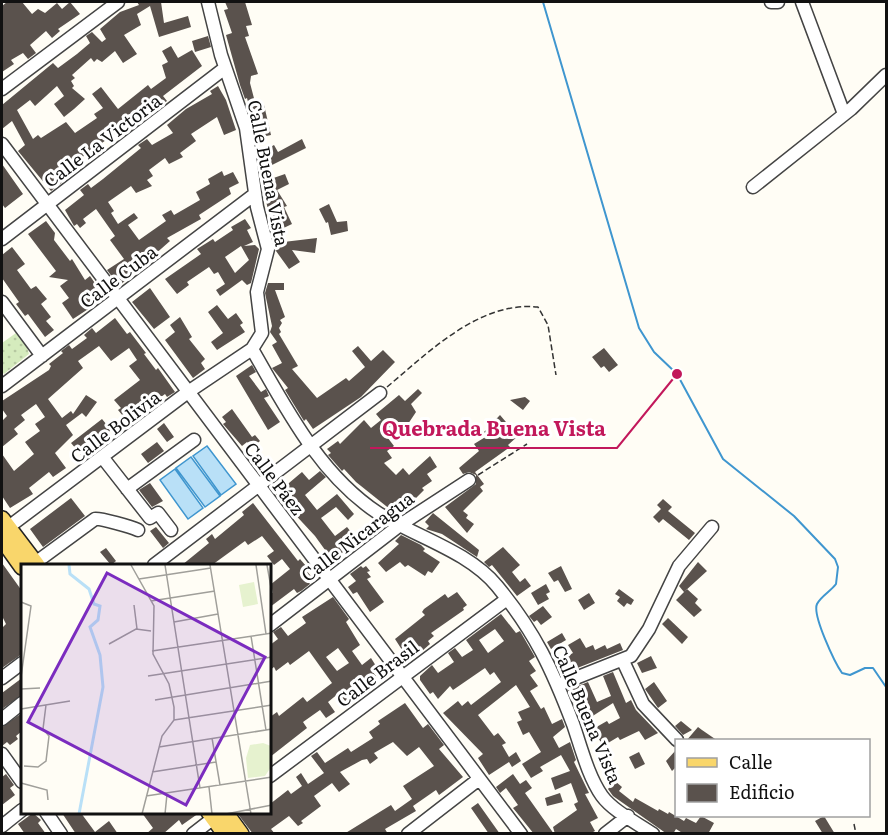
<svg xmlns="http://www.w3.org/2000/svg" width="888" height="835" viewBox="0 0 888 835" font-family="Literata,serif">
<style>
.park{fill:url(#park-dots)}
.water{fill:#b9e0f7;stroke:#3f96cf;stroke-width:1.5}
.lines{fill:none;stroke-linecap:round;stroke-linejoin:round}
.stream{stroke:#3f96cf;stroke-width:2}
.building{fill:#5a524d;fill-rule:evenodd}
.minor-casing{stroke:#444;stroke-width:15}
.major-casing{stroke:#222;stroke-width:18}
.path{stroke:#333;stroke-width:1.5;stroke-dasharray:6 3;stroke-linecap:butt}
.minor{stroke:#fff;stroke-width:12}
.major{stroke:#f9d66b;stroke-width:15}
.labels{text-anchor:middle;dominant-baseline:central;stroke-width:6;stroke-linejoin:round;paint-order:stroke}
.street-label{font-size:18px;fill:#111;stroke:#fff}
.inset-river{fill:none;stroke:#b9e0f7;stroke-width:3}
.inset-road{fill:none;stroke:#a09f9a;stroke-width:1.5}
.view{fill:#7b2cbf;fill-opacity:0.15;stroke:#7b2cbf;stroke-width:3}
.inset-edge{fill:none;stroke:#111;stroke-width:3}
.leader{fill:none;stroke:#c2185b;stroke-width:2}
.callout-dot{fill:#c2185b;stroke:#fff;stroke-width:2}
.callout-label{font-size:20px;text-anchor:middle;font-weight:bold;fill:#c2185b;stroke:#fff;stroke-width:6;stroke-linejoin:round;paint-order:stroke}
</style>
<defs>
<pattern id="park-dots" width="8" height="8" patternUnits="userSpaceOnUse" patternTransform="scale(1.5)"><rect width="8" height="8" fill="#d5ebbd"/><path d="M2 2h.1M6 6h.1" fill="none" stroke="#b6c8a1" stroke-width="1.8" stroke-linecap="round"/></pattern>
</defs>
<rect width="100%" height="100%" fill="#fffdf5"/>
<!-- park -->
<path class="park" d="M16,333l11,14 2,7 -25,20 -2,-3v-28z"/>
<!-- water -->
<path class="water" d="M207,446l29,38 -15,11 -28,-39z
M191,457l29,39 -15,11 -29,-39z
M175,469l28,39 -15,11 -28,-39z"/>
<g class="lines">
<!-- stream -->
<path class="stream" d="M543,2l96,326 15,24 23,22 46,85 71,57 41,43 3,8 -2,17c-5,7 -15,12 -19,20 -5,11 18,59 25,69l8,2 15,-7h8l13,19"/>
</g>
<!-- building -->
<path class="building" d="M7,2h15l10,12 6,-5 7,4 12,-10 5,6 8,-7 10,12 -22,15 2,2 -8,7 -6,-7 -16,14 6,8 -8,6 -5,-6 -12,7 3,4 -12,8v-66z
M137,2h24l3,21 24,-7 3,11 -32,10 -9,-31 -13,8 4,11 -17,10 13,19 -14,9 -8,-12 -13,11 -5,-3 -3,3 -3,-4 -19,17 3,3 -4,3 3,5 -2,2 13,11 -11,10 -10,8 -10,-13 10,-8 -7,-10 -22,20 -5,-6 -13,10 16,29 5,-4 3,3 25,-16 9,11 22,-15 -3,-4 9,-6 -11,-14 9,-7 17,22 30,-24 3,4 15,-11 -4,-13 6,-3 -6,-11 9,-5 7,12 14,-8 10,16 -39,30 4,5 -6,4 -3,-4 -12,9 -8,7 3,5 -17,13 -4,-5 -46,33 5,6 -28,22 -33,-40 7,-6 -13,-24 -10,8v-24l51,-42 5,5 19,-14 13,-11 -4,-7 6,-4 10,10 4,-3 -6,-10 20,-17 19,-7z
M225,2h20l7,23 -6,1 3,10 -4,1 13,37 -7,2 -1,7 6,23 8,-1 7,30 -14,3 -10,-40 -2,1 -5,-14 -14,-50 6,-2 -8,-23 4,-1z
M208,36l3,11 -16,5 -3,-11z
M218,86l8,14 10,30 -12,5 -7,-18 -26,17 5,7 -16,12 3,4 -14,7 -4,-6 -16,12 4,6 -6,4 5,6 -16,7 -5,-7 -23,16 6,9 -3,2 7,11 16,-11 4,5 -10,7 11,15 27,-19 -4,-6 9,-5 3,5 26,-15 -4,-8 14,-8 -2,-5 14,-8 2,5 9,-4 6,11 -10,5 2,6 -32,21 2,4 -34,19 3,3 -51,45 -12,-16 17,-11 -14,-19 5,-4 -19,-27 -13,10 3,4 -6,5 -3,-4 -3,2 -9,-16 19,-15 -4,-5 8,-6 3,4 12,-9 38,-31 -3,-3 9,-6 5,6 21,-12 -6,-8 19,-16 26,-15 -2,-3z
M302,139l4,9 -42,21 -6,-15 16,-9 4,7z
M2,164l21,30 -18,14 -3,-4z
M285,174l4,10 -12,6 10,16 -3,1 8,17 -19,9 -11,-51z
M329,204l8,18 10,-1 1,10 -17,4 -3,-13 -2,1 -7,-14z
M245,219l6,9 -4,2 6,12 -9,4 11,-1 4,4 -8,34 -4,2 -5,-5 -22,16 -4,-6 9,-6 -7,-12 -4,2 -5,-7 -22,15 2,3 -12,9 -12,-15 36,-25 -4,-5 16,-10 2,3 18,-12 -2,-3zM241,246l8,14 -14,13 -10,-16z
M46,221l9,12 -1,7 16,21 2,-2 13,21 5,-4 9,13 -3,2 6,9 -29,19 -11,-16 7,-5 -9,-12 8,-6 -19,-3 7,-6 -28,-37z
M317,238l-2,15 -23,-3 8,12 -11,7 -13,-18 -1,-8z
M12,247l13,17 -8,6 14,19 5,-3 11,13 -6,5 10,13 -5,4 8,9 -9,7 -17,-23 -3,2 -9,-12 3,-2 -17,-24v-23z
M268,283h16v7h-9l10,27 -5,3 2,3 -3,5 2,4 -2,2 19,32 -6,3 25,29 29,-20 3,3 16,-14 -13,-16 6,-5 13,15 12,-11 12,12 -34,35 -48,32 -7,-10 -2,2 -19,-31 3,-2 -16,-20 10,-5 -10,-18 5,-3 -7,-10 2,-6 -7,-33z
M150,288l20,29 -16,12 -22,-27z
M217,305l11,14 8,-6 7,10 -3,2 5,7 -28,18 -6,-8 12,-9 -15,-21z
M180,317l12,20 -3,2 16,20 -4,4 4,6 -12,9 -28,-38 10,-8 -5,-7z
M115,318l12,16 3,-2 16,21 -2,1 12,16 2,-2 17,24 -8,5 -2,-3 -8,6 -3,-3 -17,13 2,3 -11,9 -10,-12 3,-2 -7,-8 26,-20 -11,-14 8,-6 -8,-12 -18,13 -12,-15 -21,15 5,7 -35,31 14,19 9,-7 2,3 13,-19 11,7 -11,15 -4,-4 -16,12 7,10 -18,18 11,15 -13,9 -4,-5 -20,16 4,6 -23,14 -8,-12v-42l12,17 20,-17 -9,-12 15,-11 -5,-7 10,-7 -9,-13 -15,11 4,5 -11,9 4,5 -16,13v-26l5,-5 -5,-7v-8l47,-31 2,-4 -2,-2 14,-11 -2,-2 8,-6 3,4 15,-11 -3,-3 8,-7 4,5z
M604,348l14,17 -9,7 -5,-6 -3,2 -9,-11z
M252,365l4,7 -7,4 12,16 5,-3 3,7 -5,2 16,24 -12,8 -32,-54z
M418,389l4,4 -11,11 5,8 -8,12 4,5 -5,4 -10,-10 -13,10 10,13 -7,5 5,7 -8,5 12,12 7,-7 6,7 21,-19 7,11 -10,7 5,7 -10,7 2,2 -10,10 -3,-3 -15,17 -40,-32 -12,-13 -2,2 -14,-16 3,-2 -4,-4 11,-8 2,3 24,-24 7,8 10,-8 -5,-6 23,-19 6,6z
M525,397l5,4 -7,9 -13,-10z
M232,409l20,28 3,-2 5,6 -8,7 -5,-6 -5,4 -19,-22 3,-2 -4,-5z
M500,415l18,21 -10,9 2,2 -35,25 9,12 -4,3 3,4 -20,20 5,4 -2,3 8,6 -7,9 -22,-26 31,-23v-9l-7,-3 -6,2 -4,-6 20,-17 -5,-7 13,-8 -3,-4z
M102,419l9,11 -29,26 -11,-13z
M164,423l10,14 -7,5 -10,-13z
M157,442l7,9 -16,12 -7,-9z
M320,471l6,6 -21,18 12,15 20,-16 17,20 -6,6 -12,-13 -15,11 14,18 12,-9 8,10 -13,10 3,4 -12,10 -18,-25 -39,-42 26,-22 7,8z
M150,483l13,18 -11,6 -13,-17z
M71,498l14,18 -42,31 -13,-18z
M663,499l9,8 -4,4 27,22 -6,7 -26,-21 -4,4 -6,-6 8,-8 -4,-4z
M253,503l45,58 2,-2 6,7 -2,2 7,8 -4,4 3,4 -9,7 -4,2 -3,-4 -24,18v-22l20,-16 -8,-10 -8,6 -7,-9 7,-5 -12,-15 -14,9 -3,-4 -33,24h-30l27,-22 -3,-4 6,-5 3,5 29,-24 -2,-3z
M433,513l46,37 -2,7 -35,-23 -16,-5 3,-3 -4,-4z
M156,527l13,16 -6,5 -13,-17z
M401,535l20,10 4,4 -2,2 17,11 -8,11 -4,-2 -3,5 -17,-11 -3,2 -5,-5 -14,10 -8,-9 21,-19 -4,-3z
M503,547l17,18 -8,7 8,10 5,-4 6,8 -14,10 -25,-31 -3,2 -5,-5z
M106,548l10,13 -5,4 -11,-13z
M698,562l9,9 -23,21 -5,-6z
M2,563l20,28v63l-20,14v-40l4,-4 -4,-8z
M361,566l2,2 3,-2 4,5 -3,1 4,5 -4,2 17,23 -14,10 -13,-20 -4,2 -5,-7 8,-6 -6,-7z
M561,566l11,23 -7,3 -7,-12 -4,2 -6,-9z
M546,584l4,8 -4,2 3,5 -11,6 -7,-12z
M619,589l15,11 -3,5 -4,-2 -3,4 -7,-6 3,-4 -5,-3z
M687,589l11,10 -3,4 7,7 -8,7 -18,-17z
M457,592l10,13 -4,3 1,2 -33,23 3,3 -6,5 2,3 -8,7 -5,-6 -13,8 -9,-14 30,-24 -3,-3 2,-3 21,-15 3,4z
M589,593l6,10 -11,7 -6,-10z
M333,597l16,22 -3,3 14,23 -8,6 10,14 9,-7 5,8 -5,4 5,6 -28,14 4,5 -7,6 -6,-8 -11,9 7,10 -9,6 -6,-8 -17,12 4,6 -37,29v-40l7,-5 2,4 24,-19 4,5 25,-19 -23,-32 -19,14 -2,-3 -12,9 -2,-4 -4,3v-25l8,-6 -5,-7 8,-5 7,9 18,-13 -4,-6zM338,648l11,15 -12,8 -11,-14z
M543,606l9,11 -11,8 -4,-5 -3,2 -5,-6z
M501,614l15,19 4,-2 15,26 -6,4 7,10 -6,4 8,11 -8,5 11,18 3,-2 8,17 10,-5 3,8 -12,10 6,11 11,-6 6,18 -2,2 15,31 -4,1 13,24 -8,4 5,9 -6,3h-34l-2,-7 24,-17 -3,-6 4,-2 -7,-19 -16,7 -4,-12 19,-7 -9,-16 -21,12 3,4 -12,7 -9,-14 19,-12 -12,-20 -6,3 -6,-13 5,-2 -4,-8 12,-5 -14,-22 -38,30 16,21 4,-3 8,10 -4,2 7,12 7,-5 5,9 -9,6 -3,-5 -20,13 -11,-17 5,-4 -40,-41 15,-12 4,5 6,-5 3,4 30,-23 -7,-10 -4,3 -5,-7 -32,22 -3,-4 -12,13 -5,-7 -3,2 -10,-14v-4l12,-11 6,8 16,-11 -6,-9 7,-5 7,9 11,-7 -7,-10zM495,629l9,12 -16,12 -9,-13z
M668,618l20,19 -6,7 -20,-20z
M562,633l4,7 -15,9 -4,-7z
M580,638l6,10 7,-3 2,5 10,-5 2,4 13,-6 3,7 -61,24 -6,-12 17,-9 -5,-8z
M651,656l6,12 -15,5 -5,-10z
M613,672l13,31 5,-3 5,10 22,23 -13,7 -6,-9 -19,9 -2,-3 -15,9 -10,-17 14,-8 2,3 11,-6 -7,-15 -25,16 -9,-18 -5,2 -6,-13 20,-8 9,20 14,-6 -8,-20z
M22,678v17l-20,14v-16z
M654,682l13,19 -9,7 -13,-19z
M405,703l18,25 5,-4 16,21 -5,4 24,28 -24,18 -3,-5 -23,16 3,5 -31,18 3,5h-44l47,-29 4,6 17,-12 -9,-13 31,-20 -15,-19 -12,9 -14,-14 -19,11 4,5 -8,6 -3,-5 -5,1 -22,12 10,12 -11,8 -7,-9 -18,13 7,10 -20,15 2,2 -5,3 -9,-10 -18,13 4,5h-22l-16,-21h33v-9l18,-14 3,4 11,-8 -6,-9 5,-4 7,11 16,-11 -13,-17 6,-4 8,11 23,-15 3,4 22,-14 -4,-6 11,-8 -2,-3z
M22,713v18l-6,5 2,3 -8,6 -3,-3 -5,4v-19z
M681,721l11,9 -9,5 -8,-9z
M698,727l4,3 16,11h-32z
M676,750v17l-4,4 -6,-10z
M639,752l6,12 -10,5 -6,-12z
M6,774l8,11 -4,3 5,7 -13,10v-28z
M513,774l7,10 6,-4 6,8 -7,5 29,41h-20l-21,-26 5,-3 -12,-17 -6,5 -4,-6z
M615,781l7,6 -3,4 14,11 2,-4 23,13 1,-2 9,5 1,-2 15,9 2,-3 10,5 5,-7 13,7 -6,11h-24l-8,-5 -3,5h-6l-54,-38 -5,-7z
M560,793l3,9 -16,4 -2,-8z
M478,803l22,31h-11l-18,-26z
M33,813l8,7 -3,3 8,11h-21l-7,-10z
M62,813h19l14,19 14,-11 9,13h-42z
M142,813h57l-17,12 -3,-5 -16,14h-17l7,-6z
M824,816l11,18h-12l-8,-13z"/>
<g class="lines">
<defs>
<path id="minor" d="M771,2h7
M802,2l42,112
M2,89l116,-87
M2,144l519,690
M753,187l98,-78 35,-34
M2,239l223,-171
M2,302l40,54
M252,349c34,59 67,125 126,164 38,24 90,38 119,73 38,46 55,83 76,138 8,23 15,52 29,72 11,15 35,27 51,38
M2,386l253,-192
M103,458l47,60 8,-5 13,17
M127,489l67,-49
M2,532l186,-140 64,-43 10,-16 -5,-41 11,-43 -11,-42 -11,-79 -25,-73 -13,-53
M35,563l60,-44c5,-1 37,8 43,11
M154,565l226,-172
M270,625l130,-100 69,-45
M623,661l20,43 34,36
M2,678l20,-15
M558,685l73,-29 18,-27 30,-63 33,-39
M2,719l20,-16
M2,754l20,28
M270,776l237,-177
M46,812l15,22
M2,826l20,-16
M193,834l27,-21
M408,834l71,-55
M605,834l23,-18"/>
<path id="major" d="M2,519l35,46
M2,539l20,28
M209,812l16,22
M225,812l16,22"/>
</defs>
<!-- minor casing -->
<use href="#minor" class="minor-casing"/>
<!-- major casing -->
<use href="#major" class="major-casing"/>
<!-- path -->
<path class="path" d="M387,387c42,-35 92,-86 151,-80l10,18 8,50
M478,475l49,-31
M854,824l2,10"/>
<!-- minor -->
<use href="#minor" class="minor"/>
<!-- major -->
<use href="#major" class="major"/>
</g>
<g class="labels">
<!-- street labels -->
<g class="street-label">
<text transform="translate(102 140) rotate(-37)">Calle La Victoria</text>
<text transform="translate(269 173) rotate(79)">Calle Buena Vista</text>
<text transform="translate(118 276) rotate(-37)">Calle Cuba</text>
<text transform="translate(115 426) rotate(-37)">Calle Bolivia</text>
<text transform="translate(275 478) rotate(53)">Calle Páez</text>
<text transform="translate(357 536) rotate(-37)">Calle Nicaragua</text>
<text transform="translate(377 673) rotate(-37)">Calle Brasil</text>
<text transform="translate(588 714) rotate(67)">Calle Buena Vista</text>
</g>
</g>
<!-- overview -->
<g transform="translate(21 564)">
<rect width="250" height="250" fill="#fffdf5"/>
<path d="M233,18l4,22 -15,3 -4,-22zM242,179l8,3v21l-6,9 -17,2 -2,-20 4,-13z" fill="#e6f2cf"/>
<path class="inset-river" d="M48,1l1,9 19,15 5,15 6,2 -2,14 -8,7 10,28 3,32 -24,127"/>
<path class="inset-road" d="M110,1l23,41 -1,48 16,30 5,23v13l-12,16 -20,78M144,1l35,223M189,1l41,249M235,1l10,69M246,1l5,28M118,15l72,-11M130,37l64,-10M0,38l10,4 -10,71M113,41l3,24M153,58l44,-8M230,72l15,94M88,80l27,-15 15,2M131,87l120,-18M127,112l124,-19M0,125l19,-1M134,136l117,-19M0,145l49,-8M153,156l98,-15M191,174l8,47M138,183l113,-18M3,202l14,1 8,-6 3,-25 -6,-7 3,-24M131,208l64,-10M0,219l26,7 1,10M188,223l3,27M125,232l126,-19M144,250l2,-20M205,250l46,-9"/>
<path class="view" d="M86,9l158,84 -79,148 -158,-83z"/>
<rect width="250" height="250" class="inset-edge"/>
</g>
<!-- callouts -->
<path class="leader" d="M677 374L617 448H370"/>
<circle class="callout-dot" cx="677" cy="374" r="6"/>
<g class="callout-label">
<text x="494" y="436">Quebrada Buena Vista</text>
</g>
<!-- border -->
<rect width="888" height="835" fill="none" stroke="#111111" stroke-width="6"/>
<!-- legend -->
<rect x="675" y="739" width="195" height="78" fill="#ffffff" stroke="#a0a0a0" stroke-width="1.5"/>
<rect x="687" y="758" width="30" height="9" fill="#f9d66b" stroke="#a0a0a0" stroke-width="1.5"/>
<text x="729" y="769" font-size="18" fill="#111111">Calle</text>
<rect x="687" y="784" width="30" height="18" fill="#5a524d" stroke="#a0a0a0" stroke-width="1.5"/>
<text x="729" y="799" font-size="18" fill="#111111">Edificio</text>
</svg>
